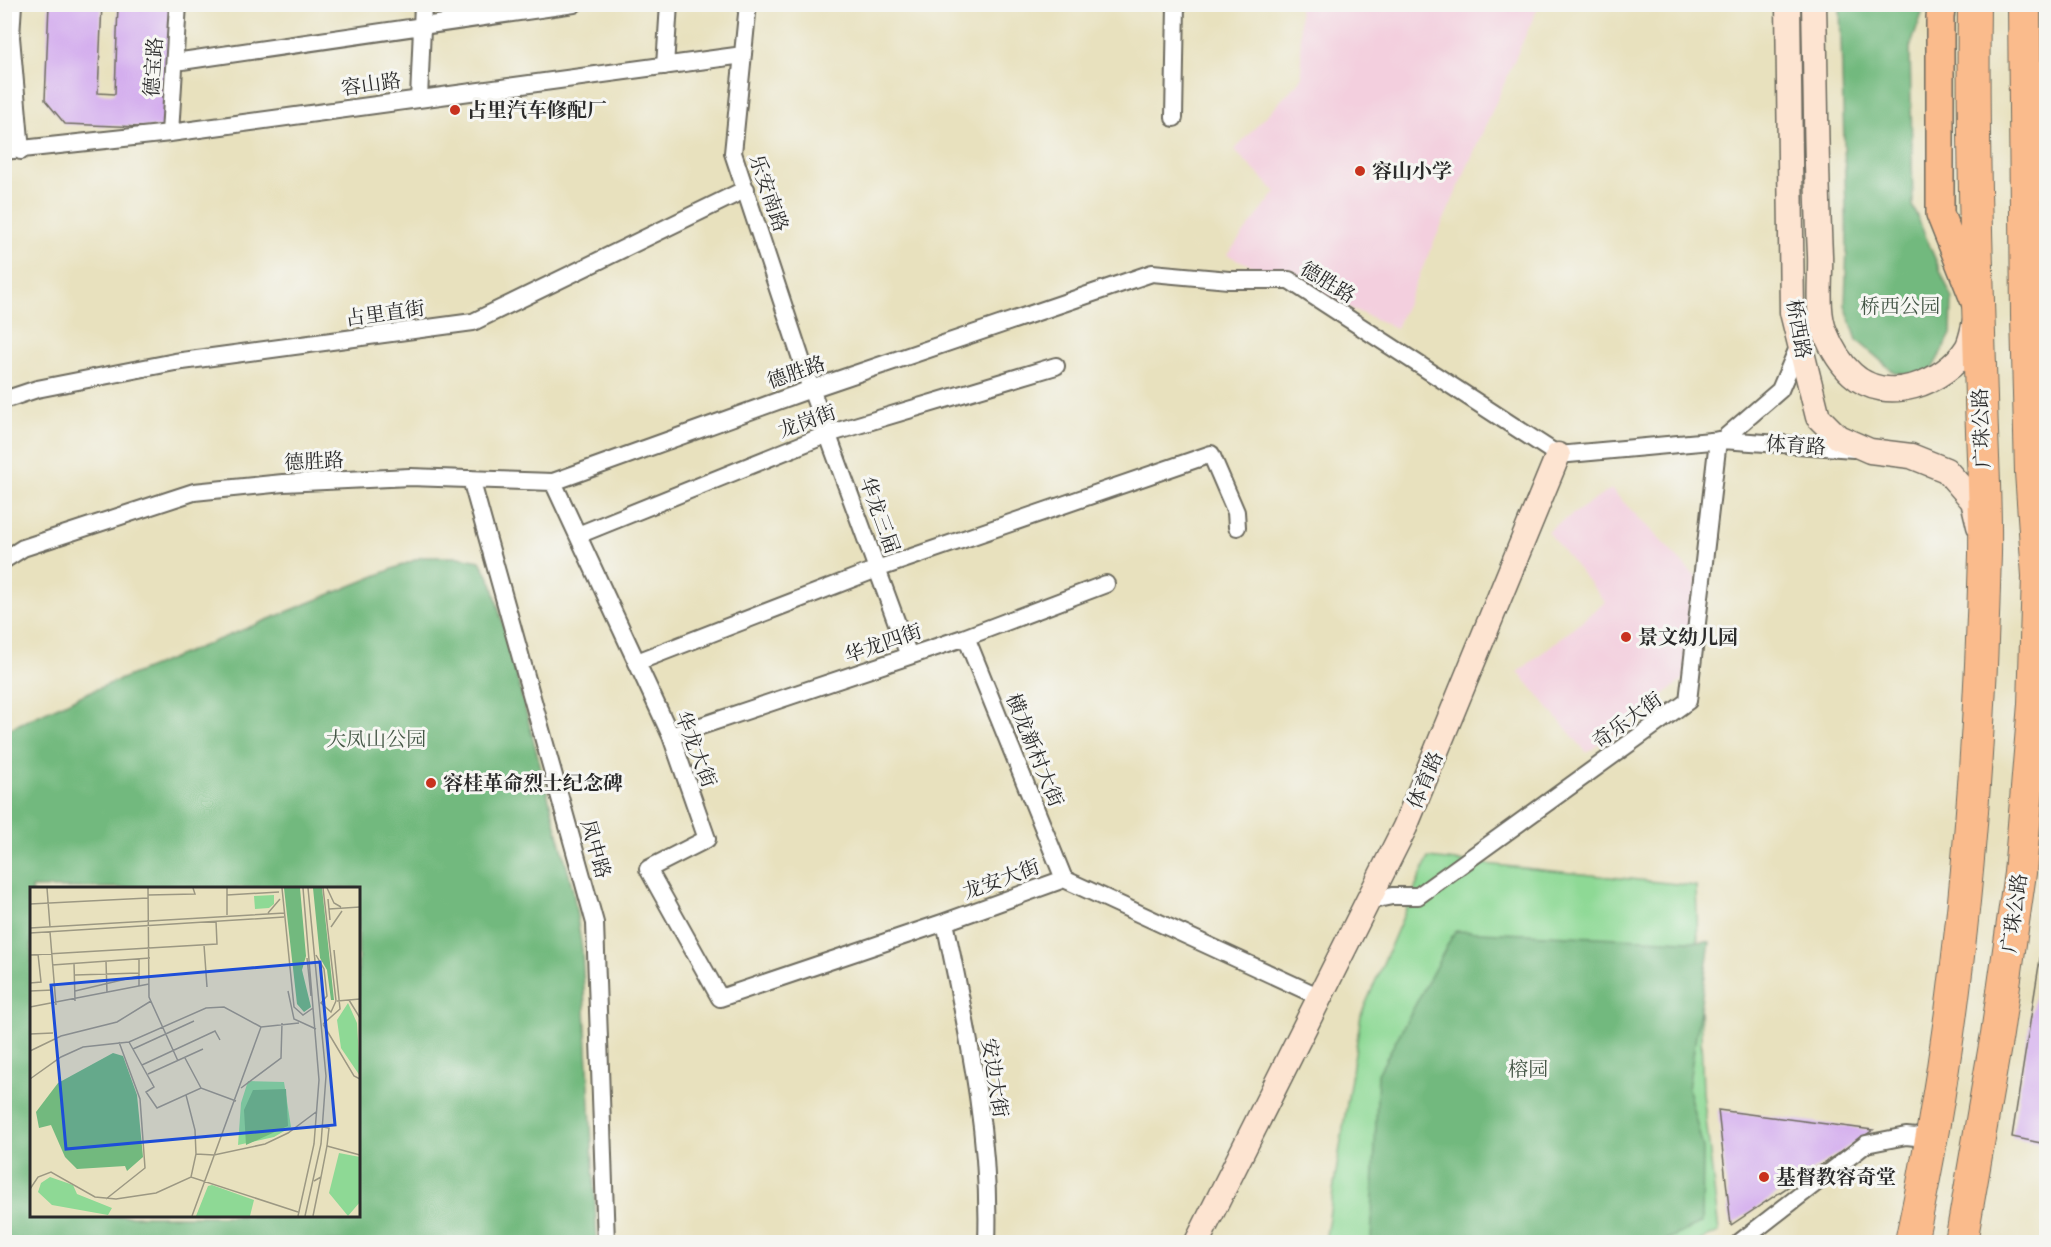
<svg xmlns="http://www.w3.org/2000/svg" width="2051" height="1247" viewBox="0 0 2051 1247" font-family="'EB Garamond','Noto Serif SC',serif">
<style>
.built{fill:#f3cfde}
.green{fill:#8ed995;stroke:#5c8260;stroke-width:1.5}
.forest{fill:#72b97e;stroke:#4e7254;stroke-width:1.5;fill-rule:evenodd}
.building{fill:#d4aeee}
.lines{fill:none;stroke-linecap:round;stroke-linejoin:round}
.street-casing{stroke:#6d6b5e;stroke-width:20}
.secondary-casing{stroke:#6d6b5e;stroke-width:27}
.primary-casing{stroke:#6d6b5e;stroke-width:30}
.highway-casing{stroke:#6d6b5e;stroke-width:34}
.street{stroke:#fff;stroke-width:16}
.secondary{stroke:#fde4d1;stroke-width:24}
.primary{stroke:#fabb8c;stroke-width:27}
.highway{stroke:#fabb8c;stroke-width:32}
.poi-dot{fill:#c8321e;stroke:#f6f6f2;stroke-width:2}
.labels{text-anchor:middle;dominant-baseline:central;stroke-width:6;stroke-linejoin:round;paint-order:stroke}
.street-label{font-size:20px;fill:#2b2b2b;stroke:#f6f6f2}
.poi-label{font-size:20px;font-weight:bold;fill:#2b2b2b;stroke:#f6f6f2;text-anchor:start}
.park-label{font-size:20px;fill:#445646;stroke:#f6f6f2}
.inset-road{fill:none;stroke:#9c9883;stroke-width:1.5}
.view{fill:#1d4ed8;fill-opacity:0.15;stroke:#1d4ed8;stroke-width:3}
.inset-edge{fill:none;stroke:#2b2b2b;stroke-width:3}
</style>
<rect width="100%" height="100%" fill="#f6f6f2"/>
<filter id="ink" filterUnits="userSpaceOnUse"><feTurbulence type="fractalNoise" baseFrequency=".0167" numOctaves="2"/><feDisplacementMap in="SourceGraphic" scale="12" xChannelSelector="R" yChannelSelector="G"/><feConvolveMatrix kernelMatrix="1 2 1 2 8 2 1 2 1" color-interpolation-filters="sRGB"/></filter>
<filter id="wash" filterUnits="userSpaceOnUse"><feTurbulence type="fractalNoise" baseFrequency=".008" numOctaves="4" result="noise"/><feDisplacementMap in="SourceGraphic" scale="24" xChannelSelector="R" yChannelSelector="G"/><feGaussianBlur stdDeviation="1.35" result="paint"/><feColorMatrix in="noise" values="0 0 0 0 0 0 0 0 0 0 0 0 0 0 0 0 0 1.4 0 .05"/><feComposite in="paint" operator="in"/></filter>
<g filter="url(#wash)">
<rect width="100%" height="100%" fill="#e8e1be"/>
<!-- built -->
<path class="built" d="M1299,5h240l-143,323 -169,-73 49,-63 -42,-42 68,-72z
M1611,489l86,89 -13,101 -97,74 -69,-81 87,-70 -58,-71z"/>
<!-- green -->
<path class="green" d="M1428,858l268,28 7,207 16,139 -22,10h-372l36,-227z"/>
<!-- forest -->
<path class="forest" d="M1840,5h85l-15,43 3,159 39,91 -1,36 -22,41 -34,-2 -38,-33 -12,-35 2,-60z
M422,557h37l21,4 12,22 81,307 9,60 15,292h-592l-1,-511 83,-38zM32,888h326v328h-326z
M1455,931l255,11 -22,147 15,59 -1,75 -40,19h-291l7,-168z"/>
<g id="blocks">
<!-- building -->
<path class="building" d="M49,4h53l-4,89 17,1 3,-90h53l-5,124 -101,-4 -20,-24z
M2045,927l1,1v216l-34,-7z
M1718,1110l155,20 -142,95z"/>
</g>
</g>
<g filter="url(#ink)">
<use href="#blocks" fill-opacity="0" stroke="#6d6b5e" stroke-width="1.5"/>
<g class="lines">
<defs>
<path id="street" d="M13,4l-2,33 10,114
M748,4l-15,149 78,236 98,267
M175,62l399,-58
M665,66l4,-62
M419,99l4,-95
M1174,118l2,-114
M170,133l8,-129
M4,151l166,-18 573,-78
M4,400l33,-11 138,-27 298,-40 273,-133
M1722,440l58,-50 20,-47
M471,479l124,444 11,319
M553,482l118,254 36,103 -59,30 72,129 225,-76 119,-43 256,118
M578,535l250,-101 228,-68
M4,560l19,-12 171,-56 89,-9 127,-6 143,5 258,-93 341,-116 77,7h60l269,175 164,-15 132,9
M966,637l98,242
M637,662l240,-93 334,-115 25,58 1,15
M671,736l295,-99 140,-53
M1368,901l24,-5h26l270,-195 30,-261
M945,922c22,108 46,210 42,320
M1740,1242l126,-98 40,-8 10,1 16,-6"/>
<path id="secondary" d="M1788,4l4,308 26,105 20,20 32,14 41,5 35,14 27,31 6,25
M1814,4c2,84 2,168 6,251 1,23 -4,56 5,77 6,15 16,32 27,42 34,32 93,9 115,-26 4,-7 6,-19 8,-27
M1197,1242l208,-415 153,-372"/>
<path id="primary" d="M1942,4l-2,13v197l35,88
M2027,316l19,-20"/>
<path id="highway" d="M1911,1242c49,-225 68,-458 74,-688 1,-52 -3,-104 -4,-156 -4,-131 -9,-262 -7,-394
M1961,1242l36,-208 23,-161 14,-169 4,-128 -7,-104 -4,-156 -3,-312"/>
</defs>
<!-- street casing -->
<use href="#street" class="street-casing"/>
<!-- secondary casing -->
<use href="#secondary" class="secondary-casing"/>
<!-- primary casing -->
<use href="#primary" class="primary-casing"/>
<!-- highway casing -->
<use href="#highway" class="highway-casing"/>
<!-- street -->
<use href="#street" class="street"/>
<!-- secondary -->
<use href="#secondary" class="secondary"/>
<!-- primary -->
<use href="#primary" class="primary"/>
<!-- highway -->
<use href="#highway" class="highway"/>
</g>
</g>
<!-- markers -->
<g class="poi-dot">
<circle cx="455" cy="110" r="6"/>
<circle cx="1360" cy="171" r="6"/>
<circle cx="1626" cy="637" r="6"/>
<circle cx="431" cy="783" r="6"/>
<circle cx="1764" cy="1177" r="6"/>
</g>
<g class="labels">
<!-- street labels -->
<g class="street-label">
<text transform="translate(153 67) rotate(-86)">德宝路</text>
<text transform="translate(371 84) rotate(-8)">容山路</text>
<text transform="translate(769 193) rotate(71)">乐安南路</text>
<text transform="translate(1328 282) rotate(31)">德胜路</text>
<text transform="translate(385 313) rotate(-8)">占里直街</text>
<text transform="translate(1799 329) rotate(80)">桥西路</text>
<text transform="translate(796 372) rotate(-19)">德胜路</text>
<text transform="translate(807 421) rotate(-20)">龙岗街</text>
<text transform="translate(1981 428) rotate(-92)">广珠公路</text>
<text transform="translate(1796 445) rotate(4)">体育路</text>
<text transform="translate(314 461) rotate(-3)">德胜路</text>
<text transform="translate(880 515) rotate(70)">华龙三届</text>
<text transform="translate(883 643) rotate(-19)">华龙四街</text>
<text transform="translate(1627 720) rotate(-36)">奇乐大街</text>
<text transform="translate(696 749) rotate(69)">华龙大街</text>
<text transform="translate(1035 750) rotate(68)">横龙新村大街</text>
<text transform="translate(1425 780) rotate(-67)">体育路</text>
<text transform="translate(596 849) rotate(74)">凤中路</text>
<text transform="translate(1001 879) rotate(-20)">龙安大街</text>
<text transform="translate(2014 913) rotate(-82)">广珠公路</text>
<text transform="translate(995 1078) rotate(81)">安边大街</text>
</g>
<!-- poi labels -->
<g class="poi-label">
<text x="467" y="110">占里汽车修配厂</text>
<text x="1372" y="171">容山小学</text>
<text x="1638" y="637">景文幼儿园</text>
<text x="443" y="783">容桂革命烈士纪念碑</text>
<text x="1776" y="1177">基督教容奇堂</text>
</g>
<!-- park labels -->
<g class="park-label">
<text x="1900" y="306">桥西公园</text>
<text x="376" y="739">大凤山公园</text>
<text x="1528" y="1069">榕园</text>
</g>
</g>
<!-- overview -->
<g transform="translate(30 887)">
<rect width="330" height="330" fill="#e8e1be"/>
<path d="M244,8v9l-5,4 -14,1 -1,-13zM318,116l9,20 3,53 -19,-28 -4,-28zM218,194l36,1 7,45 -17,10 -36,8 3,-42zM309,266l21,4v45l-12,14 -19,-23zM20,290l23,8 4,9 35,14 -4,7 -56,-10 -14,-13 3,-9zM182,298l42,15 -4,16h-54l12,-30z" fill="#8ed995"/>
<path d="M254,1h16l6,68 -4,14 9,37 -7,5 -7,-8zM283,1h9l12,112h-3l-4,-30 -7,-12zM83,166l10,3 14,39 6,62 -16,14 -2,-5 -48,3 -12,-12 -14,-32 -12,3 -3,-16 22,-29zM256,202l2,37 -42,19 -2,-35 9,-20z" fill="#72b97e"/>
<path class="inset-road" d="M17,1l3,39M118,1l1,109 29,64M197,1v27M252,1l12,119 9,8 10,-7M297,1l7,15 7,4M118,8l47,-1 -2,-6M197,8l52,-3M298,12l2,21M0,17l118,-6M299,22l31,-2M238,26l12,-14M301,40l11,-16M0,41l255,-15M20,45l6,73M0,46l254,-16M174,58l3,42M0,68l187,-11 -1,-23M286,68l8,14 3,27 -6,7 10,9 5,-11 -13,-113M277,71l4,38M109,72v27M76,74l1,32M44,76l1,38M22,78l98,-7M45,88l64,-2M0,96l11,-1 -3,-28M0,104l23,-1M45,104l64,-15M258,104l6,28 22,10M319,113l11,18M307,114l23,-2M0,120l119,-23M293,137l31,52 6,3M293,137l17,-15 -6,-59M231,140l38,-4M0,147l23,-1M99,155l25,45 -8,5 11,16 44,-20 35,13M103,162l61,-28M0,164l31,-15 56,-14 34,-21M155,171l16,30M112,178l73,-34 5,9M118,187l55,-25M0,192l31,-22 22,-10 46,-5 77,-34 18,-1 37,20M211,201l40,-30 1,-35M156,208l9,35 1,24 -5,23M297,259l33,9M166,267l18,1 51,-11 23,-11 28,-21M284,294l7,-4 6,-31 2,-18 -6,-1M0,302l8,-12 13,-5 44,25 21,2 40,-6 35,-16 107,35M76,312l39,-31 -5,-69 -21,-57M162,329l69,-189M268,329l16,-72 5,-64 -16,-192M275,329l16,-72 5,-68 -18,-188M283,329l8,-39"/>
<path class="view" d="M290,75l15,163 -269,24 -15,-164z"/>
<rect width="330" height="330" class="inset-edge"/>
</g>
<!-- margin -->
<rect width="2051" height="1247" fill="none" stroke="#f6f6f2" stroke-width="24"/>
</svg>
